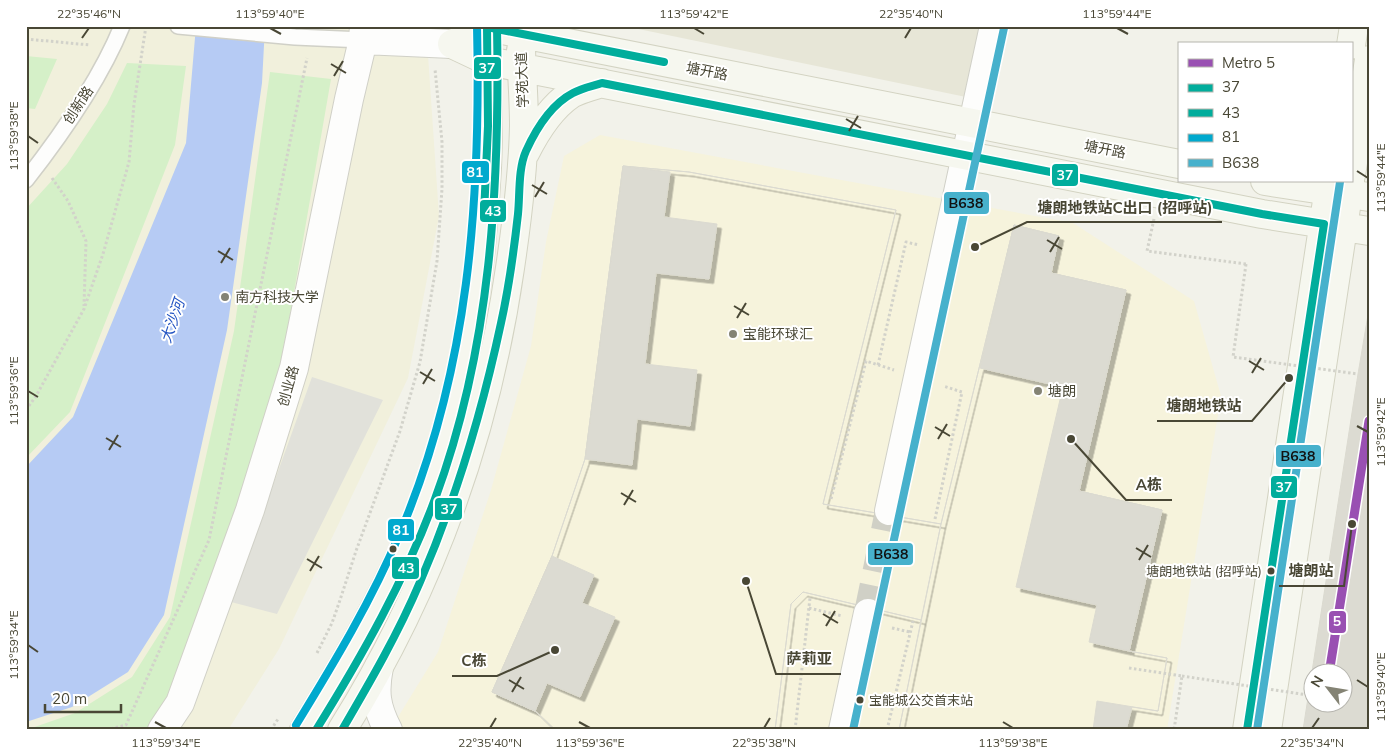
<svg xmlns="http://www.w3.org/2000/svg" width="1395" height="756" viewBox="0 0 1395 756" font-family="Mulish,'Noto Sans SC',sans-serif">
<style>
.residential{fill:#e7e6d7}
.commercial{fill:#f6f3dc}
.education{fill:#f1f0dc}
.green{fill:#d5f0c8}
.parking{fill:#e1e1da}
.water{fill:#b6cbf4}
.building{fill:#dcdbd2;stroke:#dbdad0;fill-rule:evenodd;filter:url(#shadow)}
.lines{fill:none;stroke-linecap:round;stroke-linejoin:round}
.street-tunnel{stroke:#d0d0c6;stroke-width:28;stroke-dasharray:28 14;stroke-linecap:butt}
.lane-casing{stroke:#d0d0c7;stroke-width:18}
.street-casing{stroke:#d0d0c7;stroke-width:30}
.secondary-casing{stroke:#d3d3c2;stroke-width:30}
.path{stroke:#d2d2ca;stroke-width:3;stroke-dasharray:2.5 2.5;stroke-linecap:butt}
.lane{stroke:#fdfdfc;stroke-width:15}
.street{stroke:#fdfdfc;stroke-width:28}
.secondary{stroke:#f6f7ef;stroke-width:28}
.path-bridge{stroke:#d2d2ca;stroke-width:3;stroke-dasharray:2.5 2.5;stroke-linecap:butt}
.bus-1-casing{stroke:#fff;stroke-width:11}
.bus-2-casing{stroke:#fff;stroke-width:11}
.bus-3-casing{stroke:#fff;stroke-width:11}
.bus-4-casing{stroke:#fff;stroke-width:11}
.bus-1{stroke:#01ad9c;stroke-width:8}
.bus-2{stroke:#01ad9c;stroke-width:8}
.bus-3{stroke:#00a9ce;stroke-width:8}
.bus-4{stroke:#47b1cc;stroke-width:8}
.metro-1-casing{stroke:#fff;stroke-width:12}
.metro-1{stroke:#9950b2;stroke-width:9}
.ticks{fill:none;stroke:#494735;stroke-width:2}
.poi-dot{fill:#848374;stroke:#fff;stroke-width:2}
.bus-dot{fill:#494735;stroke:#fff;stroke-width:2}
.labels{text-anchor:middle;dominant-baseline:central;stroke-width:4;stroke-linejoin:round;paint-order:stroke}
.bus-label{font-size:13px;fill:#494735;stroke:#fff;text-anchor:end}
.street-label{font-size:14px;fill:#494735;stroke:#fff}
.poi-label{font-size:14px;fill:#494735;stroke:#fff;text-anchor:start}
.water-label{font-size:15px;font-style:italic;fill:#2253c2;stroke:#fff}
.leader{fill:none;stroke:#494735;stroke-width:2}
.callout-dot{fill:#494735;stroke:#fff;stroke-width:2}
.callout-label{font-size:15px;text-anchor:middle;font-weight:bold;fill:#494735;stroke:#fff;stroke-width:4;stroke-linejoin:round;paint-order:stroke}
.line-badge{stroke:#fff;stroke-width:2}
.badge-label{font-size:14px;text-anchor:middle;font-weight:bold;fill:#fff}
.pale-badge-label{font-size:14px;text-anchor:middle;font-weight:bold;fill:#111}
.neatline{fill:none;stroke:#494735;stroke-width:2}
.ticks-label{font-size:12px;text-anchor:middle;fill:#494735}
</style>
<defs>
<filter id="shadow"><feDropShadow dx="4.5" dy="4.5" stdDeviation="0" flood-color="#0004"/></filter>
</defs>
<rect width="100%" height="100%" fill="#f2f2ea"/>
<!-- residential -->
<path class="residential" d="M624,26h357l-15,71z"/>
<!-- commercial -->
<path class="commercial" d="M600,135l473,88 121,78 27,95 -54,334h-777l48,-78 53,-162 40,-144 15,-104 18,-86z"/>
<!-- education -->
<path class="education" d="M26,26h400l13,190 -31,162 -129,271 -51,81h-202z"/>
<!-- green -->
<path class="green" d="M26,56l31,3 -22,50 -9,-1z
M127,63l59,3 -11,79 -105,267 -44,46v-249l41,-45 40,-60z
M270,72l61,7 -50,288 -41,141 -70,194 -18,28h-126l49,-17 57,-36 38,-60 64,-286z"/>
<!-- parking -->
<path class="parking" d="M312,377l71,23 -106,214 -46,-12z"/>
<!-- water -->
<path class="water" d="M196,26h69l-3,57 -35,247 -63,285 -36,57 -56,35 -46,15v-255l47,-50 113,-274z"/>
<!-- building -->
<path class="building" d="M623,166l66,6 207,38 -73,294 118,20 73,-299 45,11 -8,37 75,17 -47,201 83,19 -33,141 38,7 -9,53 -61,-10 -4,29h-194l22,-110 -118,-28 -12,12 -16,126h-220l-20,-19 -43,-19 60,-136 33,-97z
M623,166l47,6 -6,45 53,7 -8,55 -53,-6 -11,91 52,6 -7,56 -53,-7 -5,46 -47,-6z
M623,166l66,6 207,38 -73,294 118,20 -20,96 -118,-28 -12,12 -16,126h-220l-20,-19 -43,-19 60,-136 33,-97z
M1014,225l45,11 -8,37 75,17 -47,201 83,19 -33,141 -40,-9 8,-37 -81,-18 47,-200 -83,-19z
M1014,225l45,11 -8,37 75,17 -47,201 83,19 -33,141 38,7 -9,53 -26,-4 -6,23h-227l42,-206z
M1369,309v421h-66l55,-356zM1312,674h30v30h-30z
M552,556l42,19 -12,28 33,14 -35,80 -33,-14 -12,28 -43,-19z"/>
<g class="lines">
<!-- street-tunnel -->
<path class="street-tunnel" d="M868,613l21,-102"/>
<defs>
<path id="lane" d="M178,26l117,11 68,3
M26,180c36,-46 74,-100 96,-154"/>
<path id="street" d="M363,40l89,4
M889,511l105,-485
M379,667c-5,25 -3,40 9,63
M162,730l18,-27 70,-193 44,-142 55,-269 14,-59 1,-14
M843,730l25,-117"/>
<path id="secondary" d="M452,44l36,17 774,153 107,17
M452,44l35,-17 692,137
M1351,45l3,-19
M525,153c11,-22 25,-45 46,-59 9,-5 21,-8 31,-11
M1351,175l18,-115
M1265,181l104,16
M304,730c39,-63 76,-126 105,-193 49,-115 72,-245 78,-369 2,-42 1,-84 0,-125
M342,730c89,-142 144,-296 168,-462 7,-47 13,-95 14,-142 0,-25 -2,-51 -3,-76
M1247,730l83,-549
M1267,730l83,-549"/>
</defs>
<!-- lane casing -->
<use href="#lane" class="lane-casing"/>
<!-- street casing -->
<use href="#street" class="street-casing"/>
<!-- secondary casing -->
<use href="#secondary" class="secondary-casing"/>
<!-- path -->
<path class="path" d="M26,39l64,6
M52,178l16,23 18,40 -2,65
M1154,219l-7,32 99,13
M878,365l28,-123 13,3
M26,410l10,-14 48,-87 19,-55 26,-92 5,-58 12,-78
M831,499l35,-138 28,9
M935,519l27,-127 -19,-6
M809,608l33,8
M892,628l18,4
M317,653l15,-30 7,-20 17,-52 44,-120 20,-69 17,-101 5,-72v-47l-7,-73
M1129,668l53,8 -8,54
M106,730l20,-5 83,-185 98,-482
M271,730l7,-11
M795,730l15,-132
M887,730l26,-109"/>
<!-- lane -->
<use href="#lane" class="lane"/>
<!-- street -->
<use href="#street" class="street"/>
<!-- secondary -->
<use href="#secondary" class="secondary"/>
<!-- path-bridge -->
<path class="path-bridge" d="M1246,264l-13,93 125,17
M1182,676l126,19"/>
<defs>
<path id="bus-1" d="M484,214l4,-88 -1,-99 177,35
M342,730c28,-48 56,-96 78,-148 36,-83 62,-170 81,-259 8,-36 13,-73 17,-109 2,-20 0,-45 8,-63 10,-22 26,-47 47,-58 9,-5 20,-7 29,-10l660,131 62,10 -77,506"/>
<path id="bus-2" d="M316,730c46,-74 89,-150 119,-231 56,-151 65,-313 62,-473"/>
<path id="bus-3" d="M296,725c38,-62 76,-125 104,-192 69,-163 81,-332 77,-507"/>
<path id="bus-4" d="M853,730l151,-702
M1257,730l83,-548"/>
</defs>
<!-- bus-1 casing -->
<use href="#bus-1" class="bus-1-casing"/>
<!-- bus-2 casing -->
<use href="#bus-2" class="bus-2-casing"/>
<!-- bus-3 casing -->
<use href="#bus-3" class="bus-3-casing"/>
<!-- bus-4 casing -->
<use href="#bus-4" class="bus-4-casing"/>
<!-- bus-1 -->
<use href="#bus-1" class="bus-1"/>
<!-- bus-2 -->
<use href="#bus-2" class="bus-2"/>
<!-- bus-3 -->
<use href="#bus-3" class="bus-3"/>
<!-- bus-4 -->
<use href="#bus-4" class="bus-4"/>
<defs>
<path id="metro-1" d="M1329,674l40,-253"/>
</defs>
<!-- metro-1 casing -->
<use href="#metro-1" class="metro-1-casing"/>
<!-- metro-1 -->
<use href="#metro-1" class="metro-1"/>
</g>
<!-- ticks -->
<path class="ticks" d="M270,28l11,6M694,28l10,6M1117,28l11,6M82,38l7,-10M905,38l6,-10M331,64l15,9M334,76l9,-15M846,119l15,9M849,131l9,-15M28,136l10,7M1357,171l11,7M532,185l15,9M535,197l9,-15M1047,240l15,9M218,251l15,9M1050,252l9,-15M221,263l9,-15M734,306l15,9M737,318l9,-15M1249,361l15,9M420,372l15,9M1252,373l9,-15M423,384l9,-15M28,391l10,6M1357,426l11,6M935,427l15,9M106,438l15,9M938,439l9,-15M109,450l9,-15M621,493l15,9M624,505l9,-15M1136,548l15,9M307,559l15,9M1139,560l9,-15M310,571l9,-15M823,614l15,9M826,626l9,-15M28,645l10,7M509,680l15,9M1357,680l11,7M512,692l9,-15M155,722l11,6M579,722l11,6M1003,722l10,6M490,728l6,-10M764,728l6,-10M1312,728l7,-10"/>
<!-- markers -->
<g class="poi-dot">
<circle cx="225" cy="297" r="5"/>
<circle cx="733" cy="334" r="5"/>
<circle cx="1038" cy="391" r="5"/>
</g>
<g class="bus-dot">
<circle cx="393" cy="549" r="4.5"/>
<circle cx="1271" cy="571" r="4.5"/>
<circle cx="860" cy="700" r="4.5"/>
</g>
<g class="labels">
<!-- bus labels -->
<g class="bus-label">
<text x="1262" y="571">塘朗地铁站 (招呼站)</text>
<text x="869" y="700" text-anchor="start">宝能城公交首末站</text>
</g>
<!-- street labels -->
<g class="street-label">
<text transform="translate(707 71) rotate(11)">塘开路</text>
<text transform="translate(522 80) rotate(-92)">学苑大道</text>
<text transform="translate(78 105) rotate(-56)">创新路</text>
<text transform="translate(1105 149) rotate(11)">塘开路</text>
<text transform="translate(288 386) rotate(-74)">创业路</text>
</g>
<!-- poi labels -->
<g class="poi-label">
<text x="235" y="297">南方科技大学</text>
<text x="743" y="334">宝能环球汇</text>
<text x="1048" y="391">塘朗</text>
</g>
<!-- water labels -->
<g class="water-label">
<text transform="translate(172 321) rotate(-71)">大沙河</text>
</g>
</g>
<!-- callouts -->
<path class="leader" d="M975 247L1027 222H1222M1289 378L1252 421H1157M1071 439L1126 500H1172M1352 524L1344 586H1279M746 581L776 674H841M555 650L497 676H452"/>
<g class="callout-dot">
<circle cx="975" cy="247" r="5"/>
<circle cx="1289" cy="378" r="5"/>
<circle cx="1071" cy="439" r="5"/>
<circle cx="1352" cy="524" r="5"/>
<circle cx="746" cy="581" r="5"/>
<circle cx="555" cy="650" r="5"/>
</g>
<g class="callout-label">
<text x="1125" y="213">塘朗地铁站C出口 (招呼站)</text>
<text x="1204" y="411">塘朗地铁站</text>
<text x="1149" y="490">A栋</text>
<text x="1311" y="576">塘朗站</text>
<text x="809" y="664">萨莉亚</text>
<text x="474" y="666">C栋</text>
</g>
<g class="line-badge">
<rect x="473" y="56" width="29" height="24" rx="5" fill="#01ad9c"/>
<rect x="461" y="160" width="29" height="24" rx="5" fill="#00a9ce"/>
<rect x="1051" y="163" width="28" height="24" rx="5" fill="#01ad9c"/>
<rect x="943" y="191" width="47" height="24" rx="5" fill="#47b1cc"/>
<rect x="479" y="199" width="28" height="24" rx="5" fill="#01ad9c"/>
<rect x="1275" y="444" width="47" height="24" rx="5" fill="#47b1cc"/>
<rect x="1270" y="475" width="28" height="24" rx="5" fill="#01ad9c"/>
<rect x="434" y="497" width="29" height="24" rx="5" fill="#01ad9c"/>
<rect x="387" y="518" width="28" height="24" rx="5" fill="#00a9ce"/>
<rect x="867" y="542" width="47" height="24" rx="5" fill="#47b1cc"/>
<rect x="391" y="556" width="29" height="24" rx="5" fill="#01ad9c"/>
<rect x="1328" y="610" width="19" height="24" rx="5" fill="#9950b2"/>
</g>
<g class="badge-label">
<text x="487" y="73">37</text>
<text x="475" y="177">81</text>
<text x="1065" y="180">37</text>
<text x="493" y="216">43</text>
<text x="1284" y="492">37</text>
<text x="449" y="514">37</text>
<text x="401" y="535">81</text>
<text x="406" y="573">43</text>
<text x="1337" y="626">5</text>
</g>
<g class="pale-badge-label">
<text x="966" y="208">B638</text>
<text x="1298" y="461">B638</text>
<text x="891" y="559">B638</text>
</g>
<!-- border -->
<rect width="1395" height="756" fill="none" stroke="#ffffff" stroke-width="55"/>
<!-- legend -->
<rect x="1178" y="42" width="175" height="140" fill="#ffffff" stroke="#b6b5ae"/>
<rect x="1188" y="59" width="25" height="8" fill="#9950b2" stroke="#b6b5ae"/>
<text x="1222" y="68" font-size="15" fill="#494735">Metro 5</text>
<rect x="1188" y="84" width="25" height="8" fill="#01ad9c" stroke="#b6b5ae"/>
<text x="1222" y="92" font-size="15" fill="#494735">37</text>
<rect x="1188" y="109" width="25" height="8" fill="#01ad9c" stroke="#b6b5ae"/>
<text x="1222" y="118" font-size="15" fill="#494735">43</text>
<rect x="1188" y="134" width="25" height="8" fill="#00a9ce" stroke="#b6b5ae"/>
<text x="1222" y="142" font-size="15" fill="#494735">81</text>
<rect x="1188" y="159" width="25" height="8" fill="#47b1cc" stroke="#b6b5ae"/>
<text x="1222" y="168" font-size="15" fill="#494735">B638</text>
<!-- north arrow -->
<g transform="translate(1328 688) rotate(301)"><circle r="24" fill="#ffffff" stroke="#b6b5ae"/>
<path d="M0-4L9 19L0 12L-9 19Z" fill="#848374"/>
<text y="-8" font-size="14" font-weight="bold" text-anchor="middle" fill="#494735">N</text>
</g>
<!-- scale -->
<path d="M45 704v8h76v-8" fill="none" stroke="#494735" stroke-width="2.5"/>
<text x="52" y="704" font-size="15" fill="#494735" stroke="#ffffff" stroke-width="4" paint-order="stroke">20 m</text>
<rect x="28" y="28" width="1340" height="700" class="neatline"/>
<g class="ticks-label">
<text x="89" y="18">22°35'46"N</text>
<text x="270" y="18">113°59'40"E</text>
<text x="694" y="18">113°59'42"E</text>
<text x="911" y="18">22°35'40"N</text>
<text x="1117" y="18">113°59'44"E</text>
<text transform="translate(14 136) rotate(-90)" y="4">113°59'38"E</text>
<text transform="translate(1381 178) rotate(-90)" y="4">113°59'44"E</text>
<text transform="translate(14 391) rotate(-90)" y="4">113°59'36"E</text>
<text transform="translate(1381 432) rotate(-90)" y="4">113°59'42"E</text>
<text transform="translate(14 645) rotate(-90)" y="4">113°59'34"E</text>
<text transform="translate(1381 687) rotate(-90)" y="4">113°59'40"E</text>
<text x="166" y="747">113°59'34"E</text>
<text x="490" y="747">22°35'40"N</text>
<text x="590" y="747">113°59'36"E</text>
<text x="764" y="747">22°35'38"N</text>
<text x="1013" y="747">113°59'38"E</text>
<text x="1312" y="747">22°35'34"N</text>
</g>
</svg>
